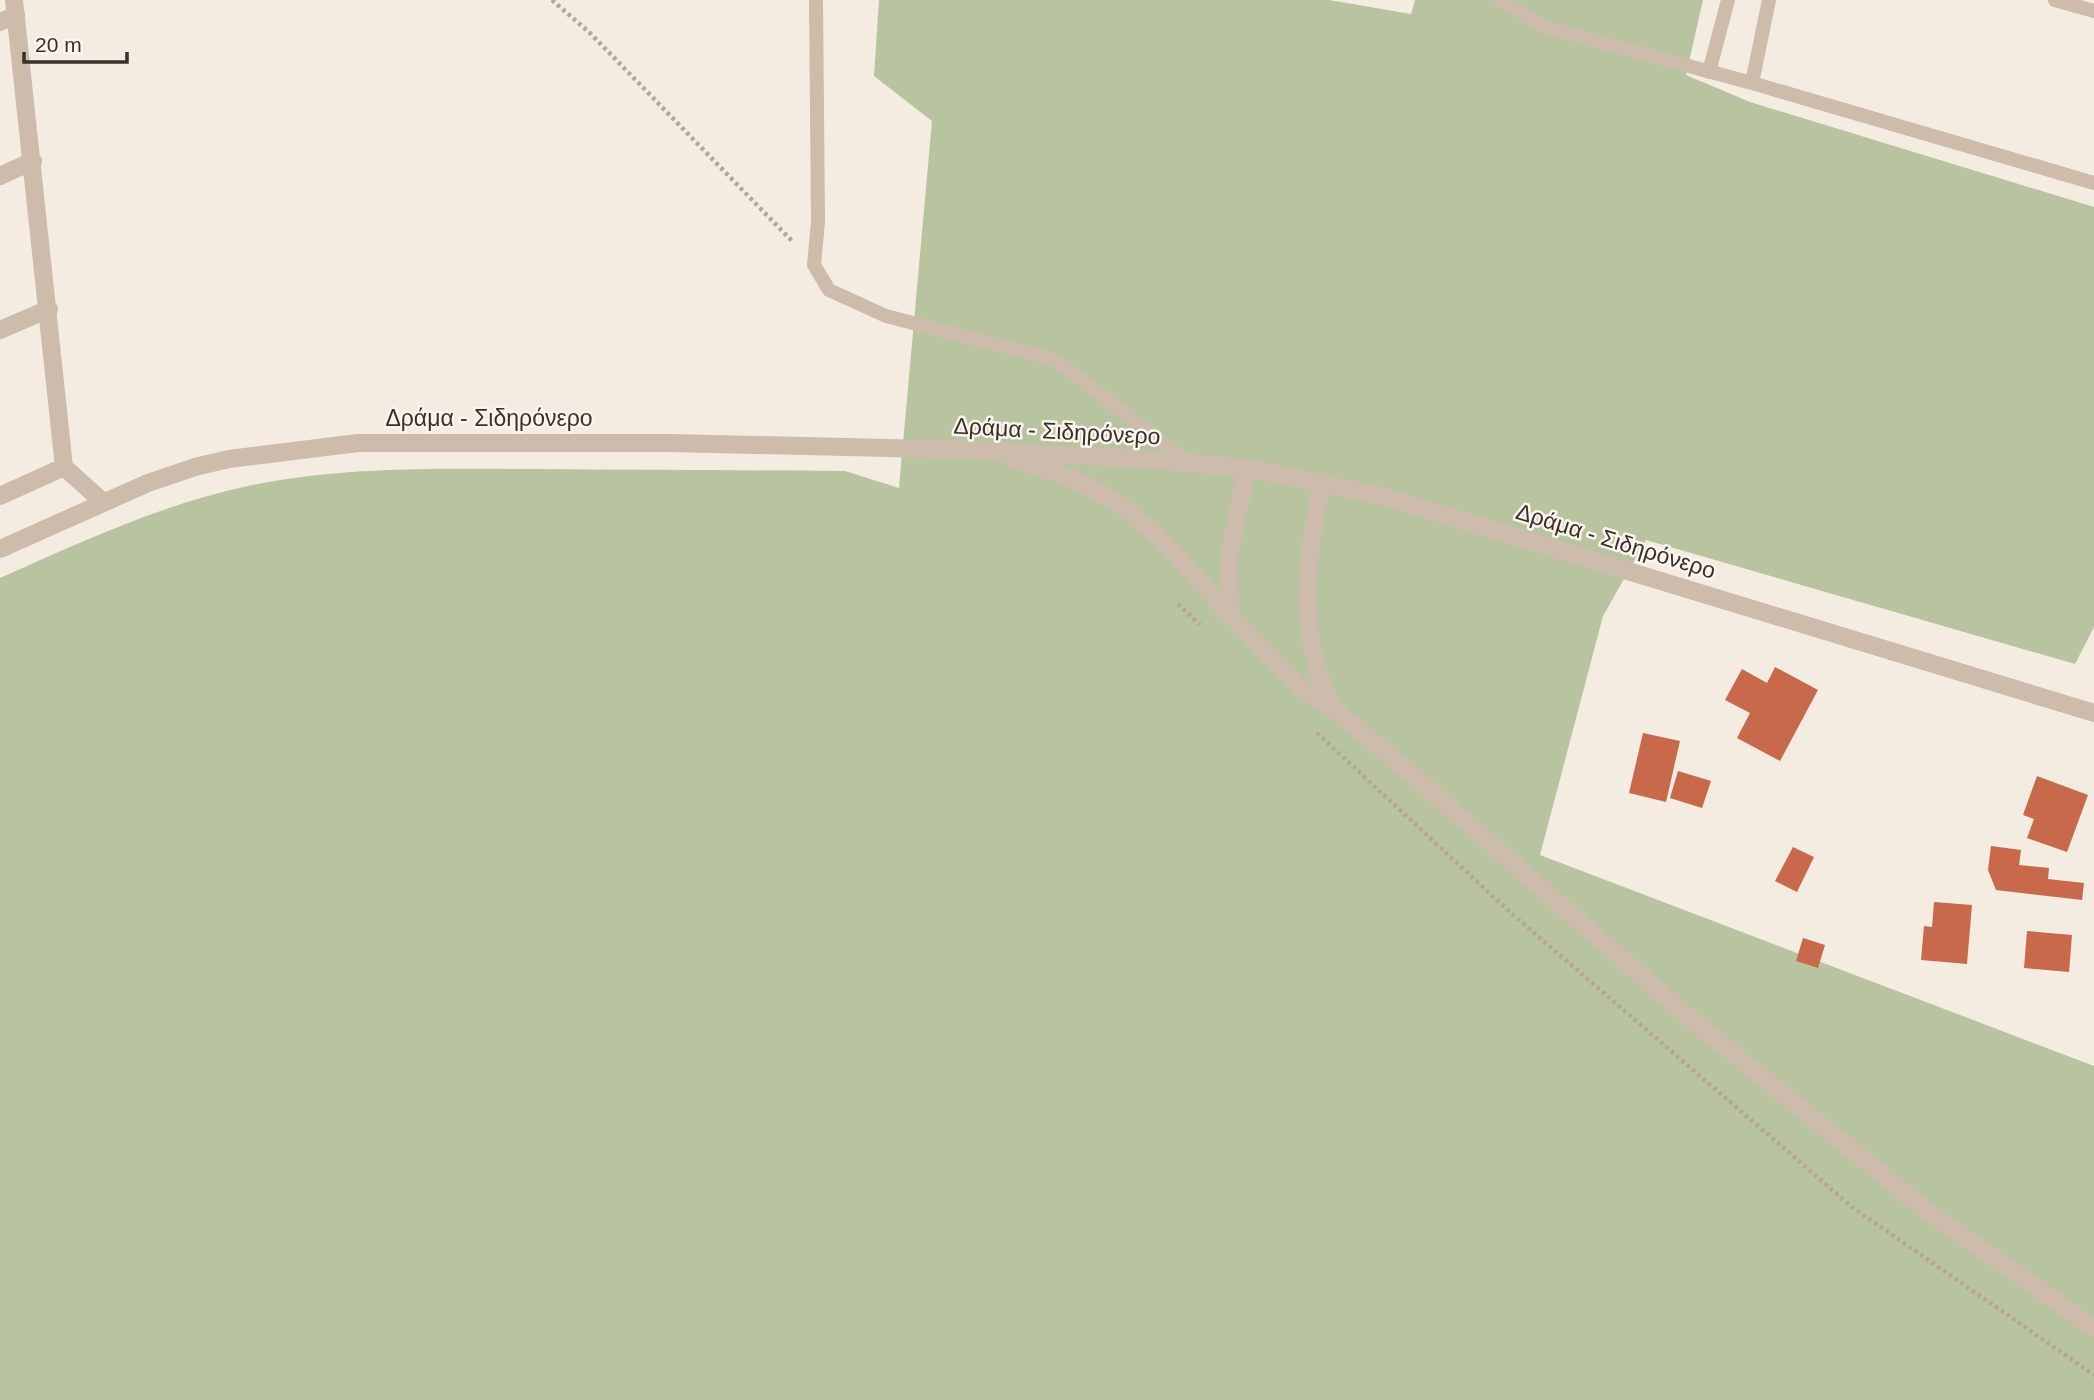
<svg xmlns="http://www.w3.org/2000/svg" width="2094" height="1400" viewBox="0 0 2094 1400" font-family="Helvetica,sans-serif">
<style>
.green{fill:#b8c4a0}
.building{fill:#c8694b}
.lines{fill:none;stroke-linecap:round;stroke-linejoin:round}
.path{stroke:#b9a596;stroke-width:4.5;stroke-dasharray:3.5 3.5;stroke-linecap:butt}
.service{stroke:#cdbbac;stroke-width:14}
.minor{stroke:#cdbbac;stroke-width:18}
.tertiary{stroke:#cdbbac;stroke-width:18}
.labels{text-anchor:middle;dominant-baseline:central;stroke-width:5;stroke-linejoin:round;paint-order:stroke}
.street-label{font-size:23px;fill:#3b302b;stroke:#fbf5ee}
</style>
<rect width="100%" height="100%" fill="#f4ebe1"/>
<!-- green -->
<path class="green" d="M879,0h450l82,14 4,-14h288l-17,75 64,27 344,105v420l-19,37 -429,-124 -43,76 -63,239 554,211v334h-2094v-822c81,-36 160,-73 248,-92 95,-20 193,-17 290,-17 102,1 205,1 307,2l54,17 33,-367 -58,-45z"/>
<!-- building -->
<path class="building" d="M1775,667l43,23 -38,71 -43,-23 13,-25 -25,-13 17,-31 25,14z
M1643,733l37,8 -14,61 -37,-9z
M1678,771l33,10 -9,27 -32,-10z
M2037,776l51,19 -21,57 -40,-14 7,-19 -11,-4z
M1991,846l30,4 -2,15 30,3 -1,11 36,4 -2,17 -86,-10 -8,-20z
M1793,847l21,10 -17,35 -22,-11z
M1934,902l38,3 -5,59 -46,-4 3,-34 8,1z
M2027,931l45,4 -3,37 -45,-4z
M1803,938l22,7 -7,23 -22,-7z"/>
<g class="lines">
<!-- path -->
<path class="path" d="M552,0l38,33 202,208
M1178,604l22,21
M1317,733l194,180 341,294 242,168"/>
<!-- service -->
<path class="service" d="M816,0l2,222 -4,43 15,25 57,26 170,44 134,104
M1500,0l44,27 208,56
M1769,0l-17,83 342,100
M2055,0l39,11
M1709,72l19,-72"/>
<!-- minor -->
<path class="minor" d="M0,22l16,-7
M0,176l33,-15
M0,330l49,-21
M0,496l64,-29"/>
<!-- tertiary -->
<path class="tertiary" d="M14,0l50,467 39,35
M1013,460c109,25 146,76 217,155
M1247,468l-18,88 1,59 70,72 35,23 73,61 284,249 234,190 168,118
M1322,482c-16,76 -27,156 13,228
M0,549l148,-66 47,-16 34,-8 129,-16h313l301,7 168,9 107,9 135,28 712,217"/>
</g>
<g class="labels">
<!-- street labels -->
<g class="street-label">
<text x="489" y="418">Δράμα - Σιδηρόνερο</text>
<text transform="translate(1057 431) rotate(3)">Δράμα - Σιδηρόνερο</text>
<text transform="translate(1616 541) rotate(17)">Δράμα - Σιδηρόνερο</text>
</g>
</g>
<!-- scale -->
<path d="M24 52v10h103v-10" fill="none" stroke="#3b302b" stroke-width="3.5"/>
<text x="35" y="52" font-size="21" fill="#3b302b" stroke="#fbf5ee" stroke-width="5" paint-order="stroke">20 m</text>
</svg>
